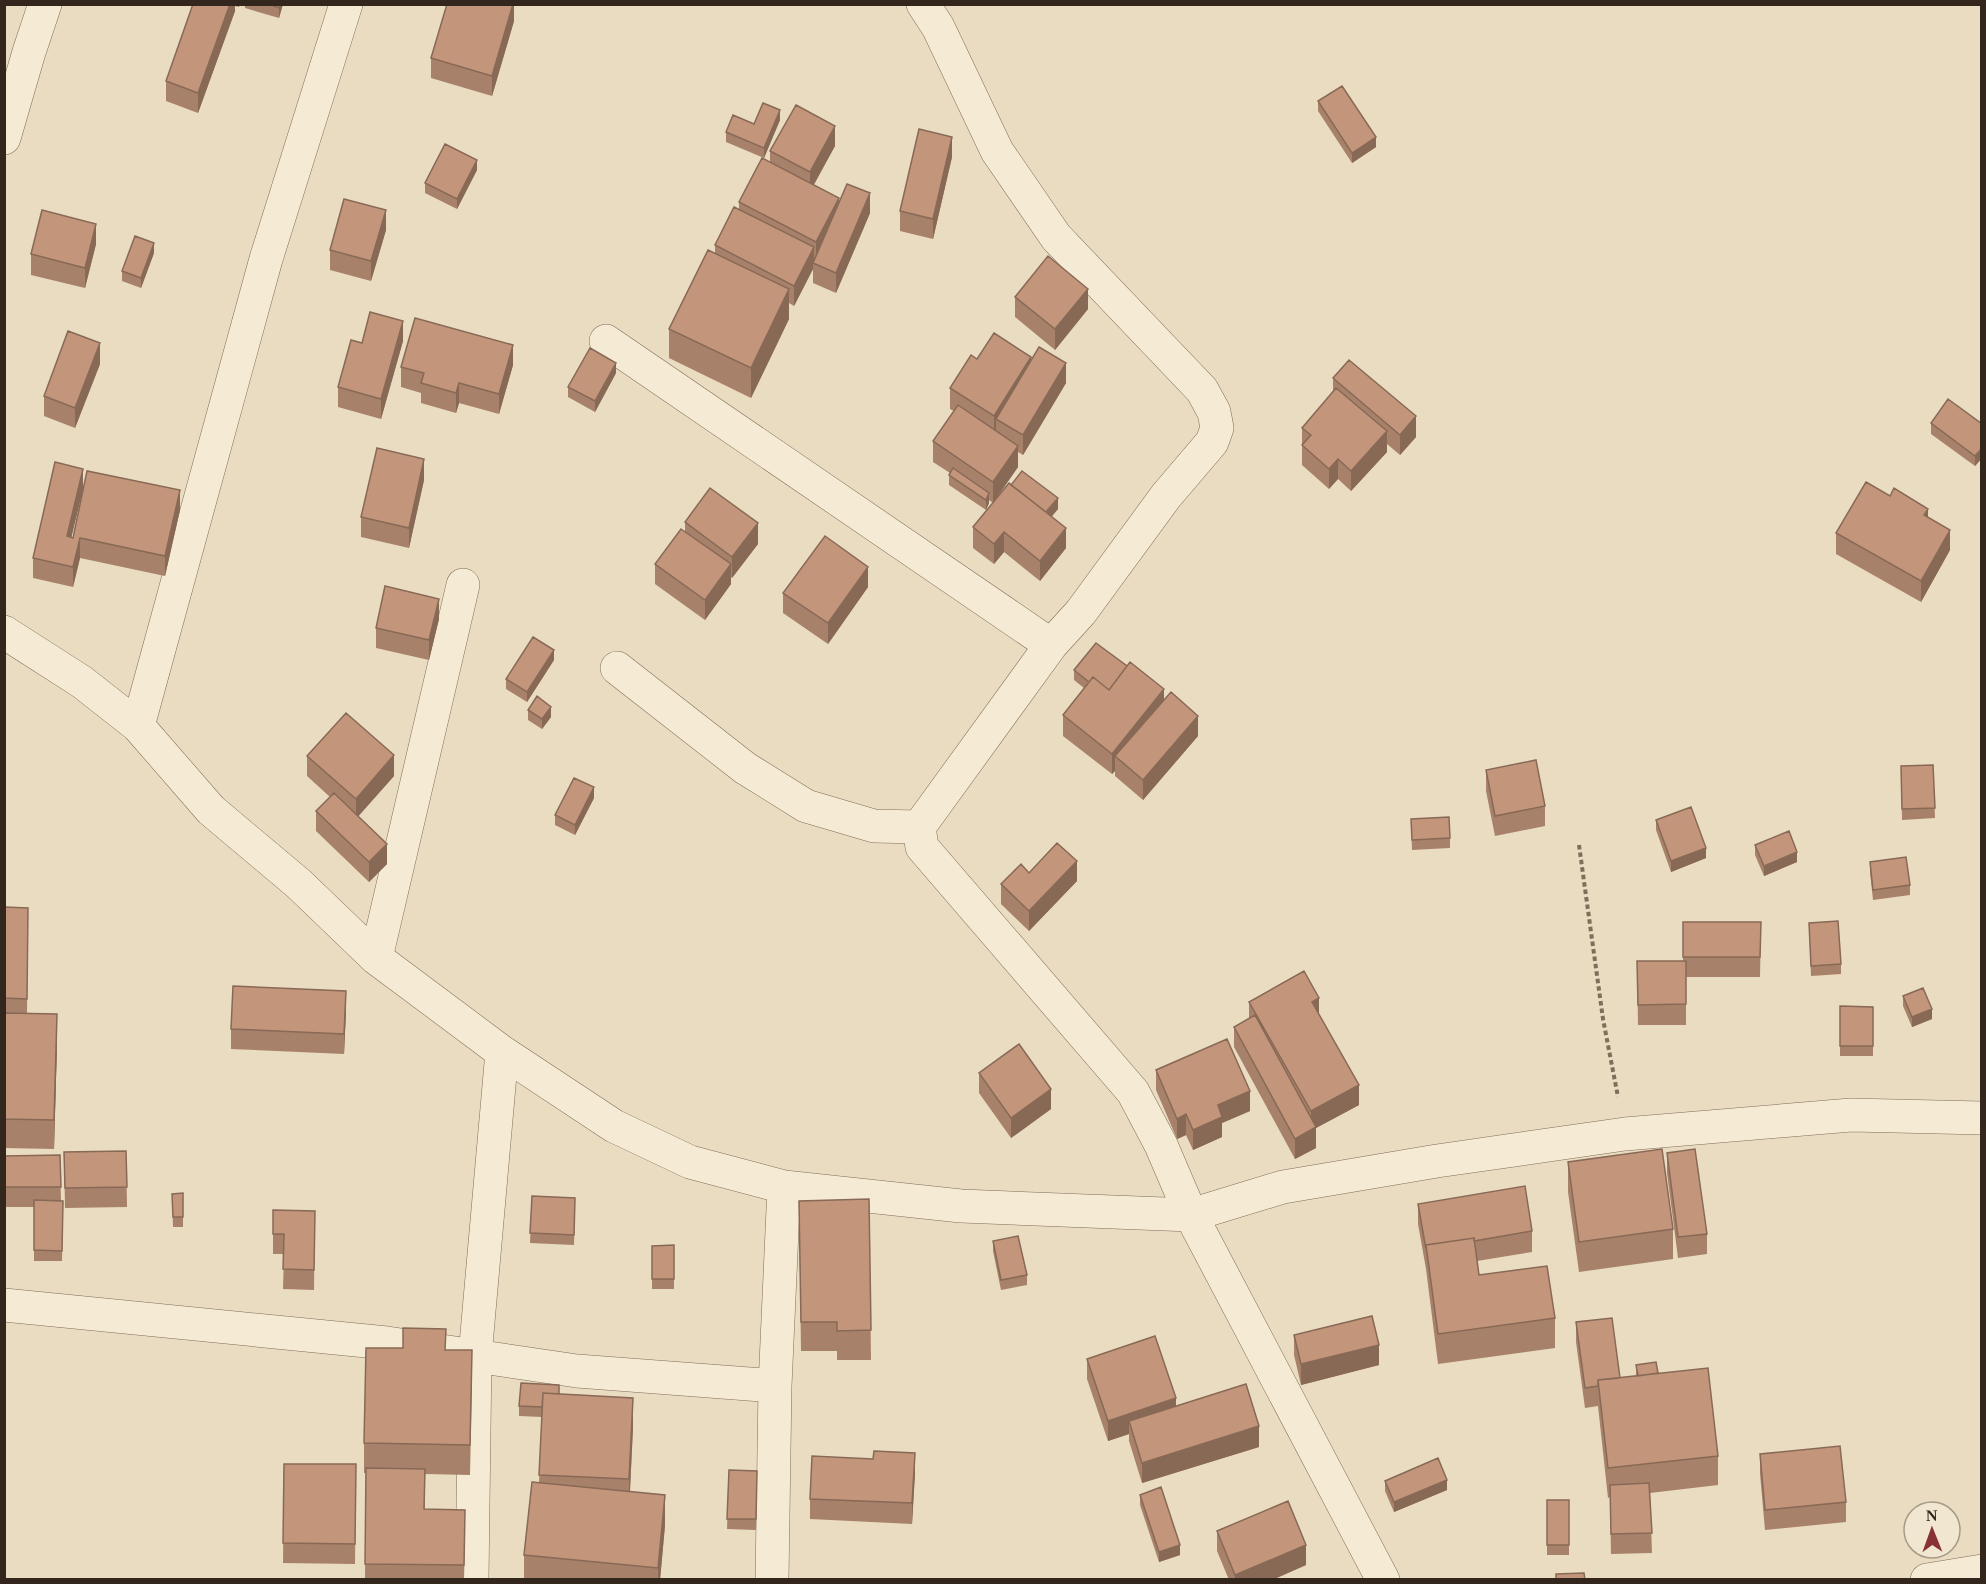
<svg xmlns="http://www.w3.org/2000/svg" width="1986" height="1584" viewBox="0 0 1986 1584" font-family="Georgia,serif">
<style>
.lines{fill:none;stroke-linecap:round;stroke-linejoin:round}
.street-casing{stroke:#806d5b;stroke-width:34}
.path{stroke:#806d5b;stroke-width:4;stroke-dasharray:4.5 3;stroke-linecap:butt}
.street{stroke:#f5ead3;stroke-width:33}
.wall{fill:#a8816a}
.shaded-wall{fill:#886956}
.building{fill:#c3967b;stroke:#886956;stroke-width:1.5}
</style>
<rect width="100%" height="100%" fill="#e9dcc1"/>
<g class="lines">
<defs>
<path id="street" d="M923,4l15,23 59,124 59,86 146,153 12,22 3,16 -5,14 -46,54 -85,116 -30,33 -132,182 3,20 211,245 28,53 30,70 192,365
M4,138l25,-86 16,-48
M606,341l445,304
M4,632l78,50 56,44 73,84 88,74 77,74 126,94 112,74 76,36 94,25 177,19 230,9 92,-28 154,-26 188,-27 226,-19 131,3
M617,668l128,100 61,38 68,20 45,1
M138,726l128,-467 80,-255
M376,958l87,-373
M4,1305l383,38 190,28 198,15
M472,1580l3,-224 27,-304
M772,1580l3,-194 9,-199
M1927,1580l55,-9"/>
</defs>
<!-- street casing -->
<use href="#street" class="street-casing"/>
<!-- path -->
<path class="path" d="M1579,845l24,174 15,78"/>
<!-- street -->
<use href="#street" class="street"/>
</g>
<!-- wall -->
<path class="wall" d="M193,4h47l-1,3 -4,-1v5l-37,102 -32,-12v-20z
M245,4h38l-4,14 -34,-10z
M514,4v17l-22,75 -61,-18v-20z
M1318,101l58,46 -24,16 -34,-52z
M780,120l-16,38 -38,-16v-10l28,-8z
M835,146l-22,39 26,18 31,10 -34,80 -23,-10v-14l-19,37 -5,-3v16l-38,79 -82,-40v-29l46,-75v-9l24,-36v-7l31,-39v-12z
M952,157l-19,82 -33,-8v-20z
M477,170l-20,39 -32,-16v-10z
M386,230l-15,51 -41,-11v-20z
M96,244l-11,44 -54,-13v-21z
M154,253l-13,35 -19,-7v-10z
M1015,297l73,12 -33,41 -40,-33z
M403,341l-22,78 -43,-12v-20l24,-44z
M977,359l54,2 35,22 -43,72 -5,-3v15l-25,36 -4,-3v3l-3,7 -37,-25v-10l1,-2 -17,-11v-21l21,-30 -4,-2v-21z
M100,364l-25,64 -31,-12v-20z
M513,365l-14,49 -40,-11 -3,10 -35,-10v-10l-20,-6v-20z
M616,373l-21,39 -27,-15v-10z
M1333,378l83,59 -16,18 -13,-11v8l-36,39 -13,-12 -9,10 -27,-24v-37l31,-36z
M1931,423l51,1v34l-7,8 -44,-32z
M424,480l-15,68 -48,-11v-20z
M1011,485l47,24 -6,7 14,32 -26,33 -36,-29 -10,12 -21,-16v-21z
M83,489l-12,48 2,1 107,-28 -15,66 -85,-18 -7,29 -40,-9v-20z
M1890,496l38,22 22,32 -29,52 -85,-48v-21z
M685,522l73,22 -26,34 -1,-1v7l-26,36 -50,-36v-20l30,-33z
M868,587l-40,57 -45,-31v-20z
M439,619l-10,41 -53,-12v-20z
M554,660l-27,42 -21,-13v-10z
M1074,670l90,30 34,36 -55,64 -28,-24v-5l-3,3 -49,-38v-21l21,-27 -10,-8z
M528,710l23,7 -9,12 -14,-9z
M307,756l87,20 -36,40 29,48 -18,18 -53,-51v-20l14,-14 -23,-21z
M1933,765l2,53 -33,2 -1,-54z
M1486,770l59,36v20l-50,10 -9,-45z
M594,798l-19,37 -20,-10v-10z
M1411,819l39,19v10l-38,2z
M1656,820l50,38 -35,14 -15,-42z
M1755,845l42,17 -33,14 -9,-21z
M1870,862l40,23v10l-37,5 -3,-28z
M1029,873l48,8 -48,50 -28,-27v-20z
M4,907l24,1 -1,106 30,30 -3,105 -50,-1z
M1683,922h78l-1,55h-74v48h-48l-1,-64h46z
M1809,923l32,41v10l-30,2z
M1903,996l29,23 -20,8 -9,-21z
M1249,1002l70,14 40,89 -43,23v20l-21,11 -61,-112v-20l15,-9z
M1840,1006l33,1v49h-33z
M346,1011l-2,43 -113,-5v-20z
M1156,1070l94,41 -28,12v14l-29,13 -7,-15 -9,4 -21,-49z
M979,1073l72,36 -40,29 -32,-45z
M126,1151l1,56 -62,1 -1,-56z
M1667,1153l40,81v20l-29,4 -11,-85z
M60,1155l1,46h2l-1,60h-28v-54h-30v-51z
M1568,1162l105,67v30l-94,13 -11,-80z
M183,1193v34h-10l-1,-33z
M532,1196l43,2 -1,47 -44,-2z
M869,1199l2,161h-34v-9h-36l-2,-150z
M1418,1204l114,27v21l-55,9 2,14 76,43v30l-117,16 -12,-95 -8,-45z
M273,1210l42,1 -1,79 -31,-1 1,-35h-11z
M993,1241l34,34v10l-26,5 -8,-39z
M674,1245v44h-22v-43z
M1576,1322l44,56 16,-2v-11l22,8 60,83v29l-68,8 2,60 -41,1 -1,-57 -2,1 -10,-92 -13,2 -9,-66z
M1294,1335l85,30 -78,20 -7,-30z
M446,1350l26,29 -2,96 -45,-1v35l40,30 -1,41h-99l1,-107h-2v-30z
M1087,1359l89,47 83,41 -117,36 -13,-42v-7l-21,7 -21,-62z
M559,1394l74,33 -3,65 35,33 -5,55h-136v-25l15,-73 3,-65 -23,-1v-10z
M1760,1454l86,48v20l-81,8 -5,-56z
M873,1459l42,14 -3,51 -102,-5v-20z
M284,1464h72l-1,100 -72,-1z
M729,1470l28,1 -1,59 -29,-1z
M1385,1481l62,9 -53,22 -9,-21z
M1140,1495l40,60 -21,7 -19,-57z
M1547,1500h22v55h-22z
M1217,1531l89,34 -34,15h-43l-12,-29z"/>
<!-- shaded-wall -->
<path class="shaded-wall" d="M230,4h5v7l-37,102v-20z
M280,4h3l-4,14v-10z
M513,4h1v17l-22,75v-20z
M780,110v10l-16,38v-10z
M835,126v20l-25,46v-20z
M952,137v20l-19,82v-20z
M1376,137v10l-24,16v-10z
M477,160v10l-20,39v-10z
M870,193v20l-34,80v-20z
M839,198v20l-23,44v-20z
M386,210v20l-15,51v-20z
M96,224v20l-11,44v-20z
M154,243v10l-13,35v-10z
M814,247v17l-1,-1v6l-19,37v-20z
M789,289v30l-38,79v-30z
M1088,289v20l-33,41v-21z
M403,321v20l-22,78v-20z
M100,343v21l-25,64v-20z
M513,345v20l-14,49v-20z
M1031,357v20l-35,42v14l-2,3v-20z
M616,363v10l-21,39v-11z
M1066,363v20l-43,72v-20z
M459,383v20l-3,10v-20z
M1416,416v21l-16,18v-20z
M1387,431v21l-36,39v-20z
M1018,446v21l-25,36v-21z
M1982,448v10l-7,8v-10z
M424,459v21l-15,68v-20z
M1338,459v20l-9,10v-20z
M83,469v20l-16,67v-20z
M180,490v20l-15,66v-20z
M989,493v10l-3,7v-10z
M1058,498v11l-15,18v-10z
M1928,509v20l-4,-14z
M758,523v21l-26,34v-21z
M1066,528v20l-26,33v-20z
M1950,530v20l-29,52v-21z
M1004,532v20l-10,12v-20z
M80,538v20l-7,29v-20z
M731,564v20l-26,36v-20z
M868,567v20l-40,57v-21z
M439,599v20l-10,41v-20z
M554,650v10l-27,42v-10z
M1164,689v20l-49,47v15l-3,3v-20z
M551,707v10l-9,12v-10z
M1198,716v20l-55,64v-20z
M394,755v21l-38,43v-20z
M594,787v11l-19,37v-10z
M387,844v20l-18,18v-20z
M1706,848v10l-35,14v-11z
M1797,852v10l-33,14v-10z
M1077,861v20l-48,50v-20z
M346,991v20l-2,43v-20z
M1319,998v20l-7,-16z
M1932,1009v10l-20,8v-10z
M57,1014v30l-3,105v-29z
M1359,1085v20l-43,23v20l-21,11v-20l16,-9v-19z
M1051,1089v20l-40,29v-20z
M1250,1091v20l-28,12v14l-29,13v-20l25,-25z
M1186,1114v21l-9,4v-20z
M1379,1345v20l-78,20v-21z
M633,1398v29l-4,82v-30z
M1176,1398v20l-47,3v13l-21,7v-20z
M1259,1426v21l-117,36v-20z
M915,1453v20l-3,51v-21z
M1447,1480v10l-53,22v-10z
M665,1495v30l-5,55h-2v-12z
M1180,1545v10l-21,7v-10z
M1306,1545v20l-34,15h-37v-5z"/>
<!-- building -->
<path class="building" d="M193,4h37l-32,89 -32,-12z
M269,4h11l-1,4z
M447,4h66l-21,72 -61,-18z
M1342,86l34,51 -24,16 -34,-52z
M763,103l17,7 -16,38 -38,-16 7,-17 21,9z
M796,105l39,21 -25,46 -40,-21z
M919,129l33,8 -19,82 -33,-8z
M445,144l32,16 -20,39 -32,-16z
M762,158l77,40 -23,44 -77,-40z
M847,184l23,9 -34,80 -23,-10z
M344,199l42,11 -15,51 -41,-11z
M734,207l80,40 -20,39 -79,-41z
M42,210l54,14 -11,44 -54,-14z
M135,236l19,7 -13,35 -19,-7z
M708,250l81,39 -38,79 -82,-39z
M1048,256l40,33 -33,40 -40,-32z
M370,312l33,9 -22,78 -43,-12 13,-47 11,3z
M415,318l98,27 -14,49 -40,-11 -3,10 -35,-10 3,-10 -23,-6z
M68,331l32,12 -25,65 -31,-12z
M994,333l37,24 -37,59 -44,-28 21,-33 6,4z
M1039,347l27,16 -43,72 -27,-16z
M590,348l26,15 -21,38 -27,-14z
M1349,360l67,56 -16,19 -67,-57z
M1336,388l51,43 -36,40 -13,-12 -9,10 -27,-24 9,-10 -9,-7z
M1948,399l34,25v24l-7,8 -44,-33z
M958,405l60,41 -25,36 -60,-41z
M377,448l47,11 -15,69 -48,-11z
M55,462l28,7 -16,67 6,2 14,-67 93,19 -15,66 -85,-18 -7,29 -40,-9z
M953,468l36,25 -3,7 -37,-25z
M1022,471l36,27 -12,14 -35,-27z
M1866,482l24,14 4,-8 34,21 -4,6 26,15 -29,51 -85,-48z
M1009,483l57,45 -26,33 -36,-29 -10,12 -21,-17z
M710,488l48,35 -26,34 -47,-35z
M681,529l50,35 -26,36 -50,-36z
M825,536l43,31 -40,56 -45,-30z
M385,586l54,13 -10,41 -53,-12z
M533,637l21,13 -27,42 -21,-13z
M1096,643l31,23 -18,24 -16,-13 -4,5 -15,-12z
M1130,662l34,27 -52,65 -49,-39 30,-38 16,13z
M1171,692l27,24 -55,64 -28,-24z
M537,696l14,11 -9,12 -14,-9z
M346,713l48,42 -38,44 -49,-43z
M1536,760l9,46 -50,10 -9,-46z
M1933,765l2,43 -33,1 -1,-43z
M574,778l20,9 -19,38 -20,-10z
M334,793l53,51 -18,18 -53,-51z
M1691,807l15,41 -35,13 -15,-41z
M1449,817l1,21 -38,2 -1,-21z
M1789,831l8,21 -33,14 -9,-21z
M1057,843l20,18 -48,50 -28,-27 20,-20 8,9z
M1906,857l4,28 -37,5 -3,-28z
M4,907l24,1 -1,91 -23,-1z
M1838,921l3,43 -30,2 -2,-43z
M1683,922h78l-1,35h-77z
M1637,961h49v43l-48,1z
M1304,971l15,27 -7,4 47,83 -48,26 -62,-109z
M233,986l113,5 -2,43 -113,-5z
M1923,988l9,21 -20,8 -9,-21z
M1840,1006l33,1v39h-33z
M4,1013l53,1 -3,106 -50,-1z
M1255,1015l61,112 -21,12 -61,-112z
M1227,1039l23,52 -32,14 4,12 -29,13 -7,-16 -9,5 -21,-49z
M1019,1044l32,45 -40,29 -32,-45z
M1662,1149l11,80 -94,13 -11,-80z
M1695,1149l12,85 -29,3 -11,-84z
M126,1151l1,36 -62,1 -1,-36z
M60,1155l1,32h-57v-31z
M1525,1186l7,45 -58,10v-3l-48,7v4l-8,-45z
M183,1193v24h-10l-1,-23z
M532,1196l43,2 -1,37 -44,-2z
M869,1199l2,131 -34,1v-9h-36l-2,-121z
M34,1200l29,1 -1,50 -28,-1z
M273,1210l42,1 -1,59 -31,-1 1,-35h-11z
M1018,1236l9,39 -26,5 -8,-39z
M1474,1238l5,37 68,-9 8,52 -117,16 -12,-89z
M674,1245v34h-22v-33z
M1372,1316l7,29 -78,19 -7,-29z
M1612,1318l8,60 -22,2v6l-13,2 -9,-66z
M403,1328l43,1 -1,21h27l-2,95 -106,-2 2,-95h37z
M1155,1336l21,62 -68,23 -21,-62z
M1656,1362l2,11 -20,3 -2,-11z
M1708,1368l10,88 -110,12 -10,-88z
M521,1383l38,2v9l-16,-1 -1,14 -23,-1z
M1246,1384l13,42 -117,37 -13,-42z
M543,1393l90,5 -4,81 -90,-4z
M1840,1446l6,56 -81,8 -5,-56z
M874,1451l41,2 -3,50 -102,-4 2,-43 61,3z
M1438,1458l9,22 -53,22 -9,-21z
M284,1464h72l-1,80 -72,-1z
M366,1468l59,1 -1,40 41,1 -1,55 -99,-1z
M729,1470l28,1 -1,48h-29z
M532,1482l133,13 -7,73 -134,-13z
M1649,1483l3,50 -41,1 -1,-49z
M1161,1487l19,58 -21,7 -19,-57z
M1547,1500h22v45h-22z
M1288,1501l18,44 -71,30 -18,-44z
M1584,1573l1,7h-29v-6z"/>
<!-- border -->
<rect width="1986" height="1584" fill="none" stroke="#32261d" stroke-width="12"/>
<!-- north arrow -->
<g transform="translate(1932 1530) rotate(359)"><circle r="28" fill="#f1e6d0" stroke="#a59988" stroke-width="1.5"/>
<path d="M0-4.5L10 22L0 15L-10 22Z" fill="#893135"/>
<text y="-9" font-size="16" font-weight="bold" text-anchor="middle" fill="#32261d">N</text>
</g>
</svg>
